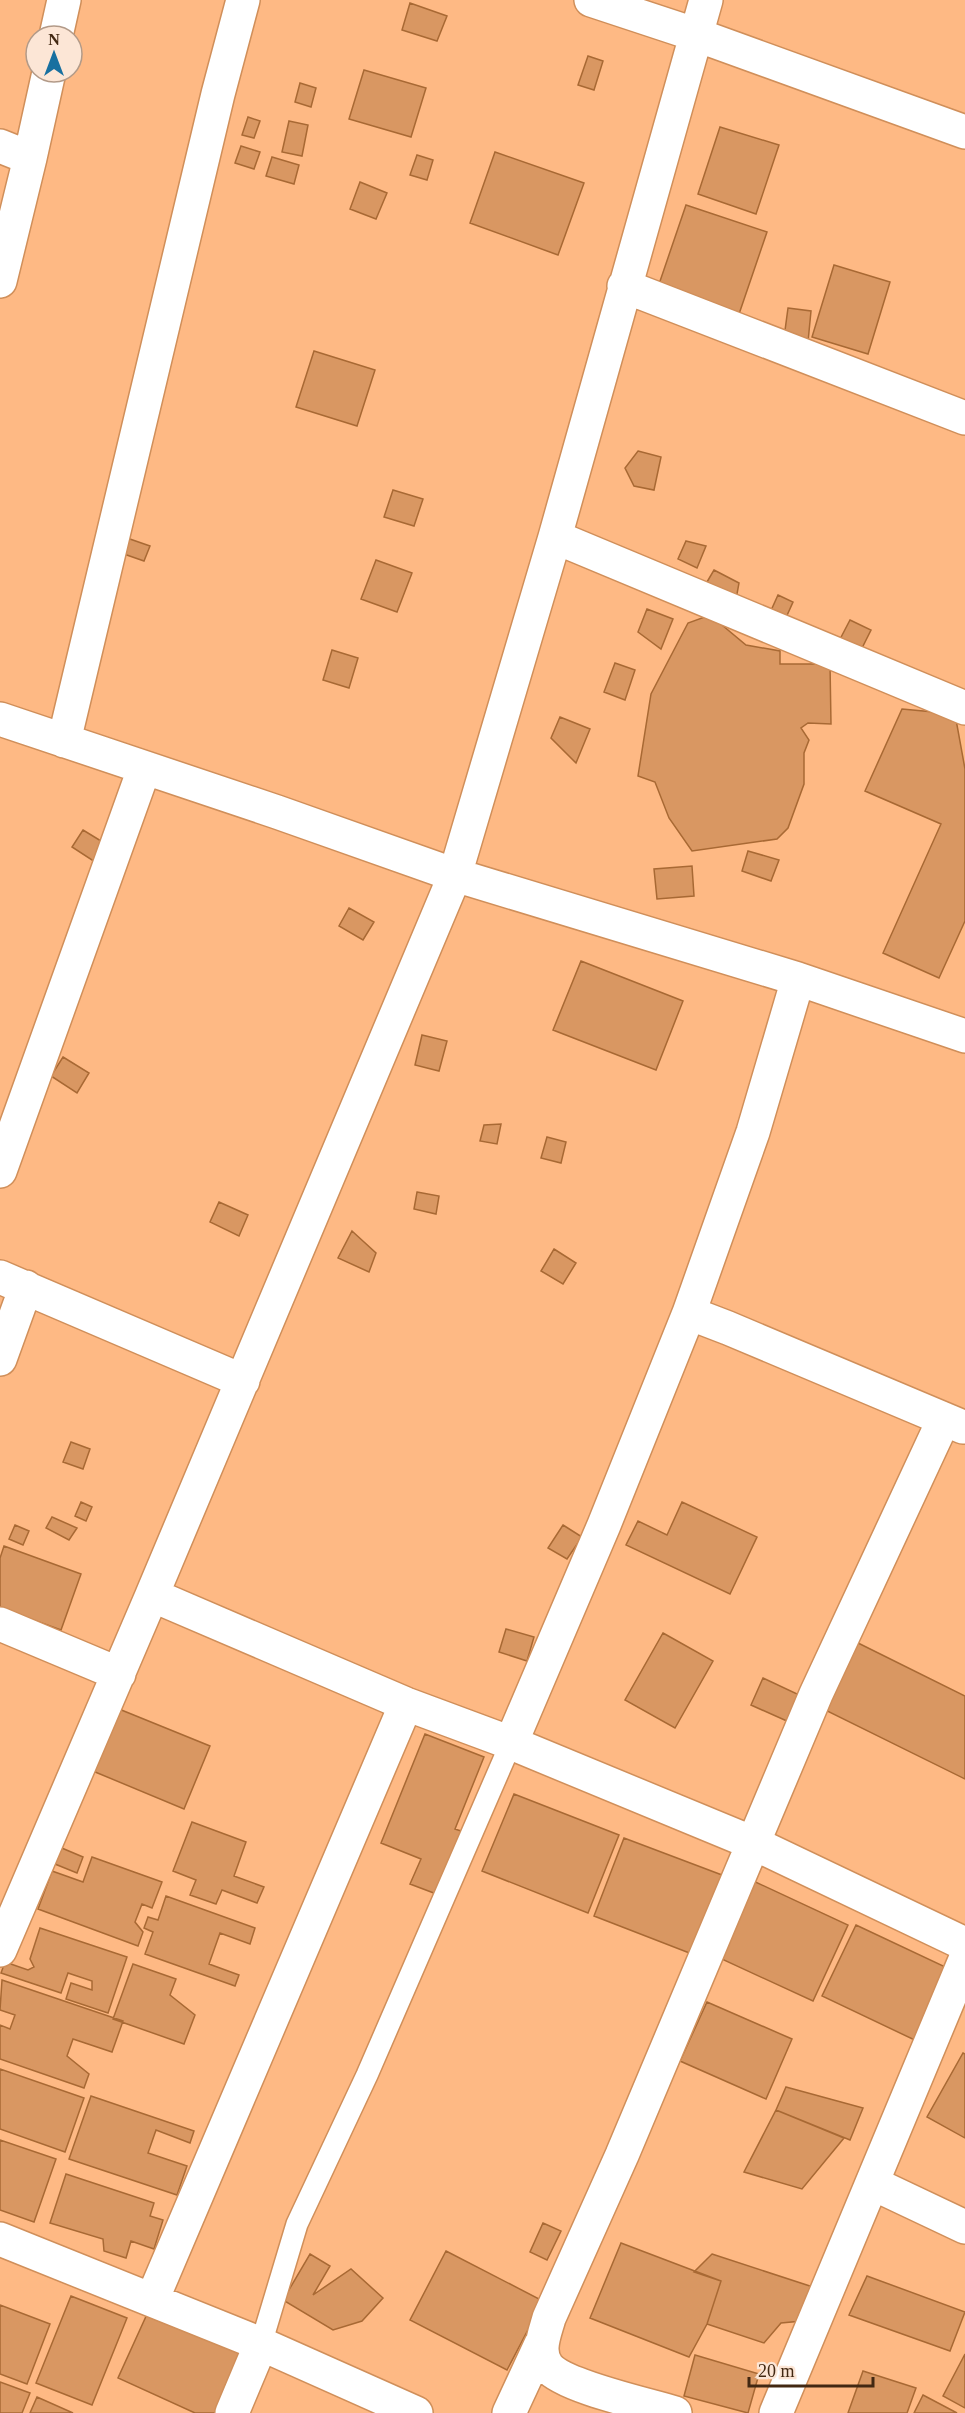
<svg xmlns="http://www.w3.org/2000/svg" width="965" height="2413" viewBox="0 0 965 2413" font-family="'Times New Roman',serif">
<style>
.building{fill:#d99762;stroke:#a86934;stroke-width:1.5}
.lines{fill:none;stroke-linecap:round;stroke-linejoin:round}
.service-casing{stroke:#d08f5a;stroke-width:24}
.minor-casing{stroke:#d08f5a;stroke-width:36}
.service{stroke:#fff;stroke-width:21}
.minor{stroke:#fff;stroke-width:33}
</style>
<rect width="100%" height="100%" fill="#feb984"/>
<!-- building -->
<path class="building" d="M410,3l37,13 -10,25 -35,-11z
M588,56l15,5 -9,29 -16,-5z
M364,70l62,18 -15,49 -62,-18z
M300,83l16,5 -5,19 -16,-5z
M248,117l12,4 -6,17 -12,-3z
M289,121l19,4 -6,31 -20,-4z
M720,127l59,18 -23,69 -58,-20z
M241,146l19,6 -6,17 -19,-6z
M495,152l89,31 -26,72 -88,-32z
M417,155l16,5 -6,20 -17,-5z
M272,157l27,8 -5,19 -28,-8z
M360,182l27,11 -11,26 -26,-10z
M686,205l81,27 -29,85 -81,-27z
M834,265l56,17 -22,72 -56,-17z
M788,308l23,3 -3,31 -24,-4z
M314,351l61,19 -18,56 -61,-19z
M638,451l23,6 -7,33 -20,-4 -9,-18z
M393,490l30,9 -9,27 -30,-9z
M127,538l23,8 -6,15 -23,-8z
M686,541l20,5 -9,22 -19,-9z
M376,560l36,13 -15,39 -36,-13z
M714,570l25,13 -4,22 -31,-18z
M778,595l15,7 -9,20 -15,-7z
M647,609l26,10 -12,30 -23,-17z
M710,615l36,30 34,6v13h50l1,60 -23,-1 -7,5 8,12 -5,13v31l-16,44 -11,11 -85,12 -23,-33 -14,-36 -17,-6 13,-82 37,-71z
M850,620l21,10 -11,22 -22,-9z
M332,650l26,8 -9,30 -26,-8z
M615,663l20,7 -10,30 -21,-8z
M902,709l53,5 10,55v152l-26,57 -56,-25 58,-129 -76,-33z
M560,717l30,12 -14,34 -25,-25z
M83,830l23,14 -11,18 -23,-15z
M748,851l31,9 -8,21 -29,-10z
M692,866l2,30 -37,3 -3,-30z
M349,908l25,14 -11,18 -24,-14z
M581,961l102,40 -27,69 -103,-40z
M422,1035l25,6 -8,30 -24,-6z
M63,1057l26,16 -12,20 -26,-17z
M501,1124l-4,20 -17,-3 4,-16z
M547,1137l19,5 -5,21 -20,-5z
M417,1192l22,4 -3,18 -22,-5z
M219,1202l29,13 -9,21 -29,-14z
M352,1231l24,22 -7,19 -31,-14z
M554,1249l22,14 -13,21 -22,-13z
M71,1442l19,7 -7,20 -20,-7z
M81,1502l11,5 -6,14 -11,-5z
M682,1502l75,35 -27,57 -104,-49 12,-24 29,14z
M52,1517l25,11 -8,12 -23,-12z
M15,1525l14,6 -6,14 -14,-6z
M563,1525l19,12 -15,22 -19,-11z
M4,1546l77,28 -20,56 -61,-22v-50z
M506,1629l28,8 -7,24 -28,-9z
M663,1633l50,28 -38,67 -50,-28z
M848,1638l117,58v83l-150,-74z
M763,1678l47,22 -12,26 -47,-21z
M114,1707l96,39 -26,63 -96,-40z
M425,1734l59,23 -29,72 9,3 -25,63 -29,-11 11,-25 -40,-16z
M514,1794l105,41 -31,78 -106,-42z
M192,1822l54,20 -12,34 30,11 -7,16 -35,-13 -6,14 -26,-9 6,-15 -23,-9z
M624,1838l98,37 -30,79 -98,-38z
M57,1846l26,11 -6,16 -27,-11z
M92,1857l70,25 -10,26 -10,-4 -7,18 8,10 -5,14 -100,-37 14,-38 31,11z
M749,1879l99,46 -35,76 -100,-46z
M166,1896l89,32 -5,16 -30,-11 -11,31 30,11 -4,11 -90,-32 8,-22 -9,-4 4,-11 10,3z
M856,1925l100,47 -35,71 -99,-47z
M40,1928l87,29 -19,56 -42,-14 5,-16 21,7v-9l-24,-8 -7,20 -60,-20 4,-11 23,8 6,-3 -4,-8z
M133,1964l43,15 -6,16 25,20 -11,29 -71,-25z
M2,1980l121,41 -11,31 -39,-13 -6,17 22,18 -5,14 -84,-29v-34l10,4 5,-14 -15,-5z
M707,2002l85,37 -26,60 -86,-38z
M963,2053l2,1v84l-38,-21z
M0,2069l84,29 -19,54 -65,-23z
M786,2087l77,21 -13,32 -74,-30z
M91,2096l103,35 -4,12 -34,-13 -8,23 39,13 -10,29 -108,-36z
M776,2110l68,28 -42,51 -58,-17z
M0,2140l56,19 -22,63 -34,-12z
M66,2174l88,29 -4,13 13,4 -9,29 -23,-8 -5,17 -22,-7 -1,-12 -53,-16z
M543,2223l18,8 -14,29 -17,-8z
M621,2243l100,38 -14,43 -18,33 -99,-39z
M446,2251l97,50 -36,69 -97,-50z
M310,2254l20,12 -17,29 38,-26 32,29 -21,23 -29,9 -50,-30z
M712,2254l101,33 -11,34 -21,2 -17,20 -57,-19 14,-43 -27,-9z
M867,2276l98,36 -15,39 -101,-36z
M71,2296l56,22 -35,87 -56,-22z
M0,2305l50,19 -23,60 -27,-10z
M148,2312l100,45 -26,56h-27l-77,-35z
M965,2354v54l-22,-12z
M695,2355l64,19 -11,39 -64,-17z
M863,2371l53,17 -9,25h-59z
M0,2382l30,11 -8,20h-22z
M923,2395l34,18h-43z
M37,2397l36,16h-43z"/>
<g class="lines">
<defs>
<path id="service" d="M261,2344l36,-120 70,-149 144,-332"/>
<path id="minor" d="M591,0l106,35 268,97
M706,0l-151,537 -100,338 -303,720 254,109 105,39 242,100 212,101
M56,36l8,-36
M0,146l30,12
M0,281l30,-123 19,-86
M624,286l341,132
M555,537l410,171
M0,719l277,93 178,63 343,104 167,57
M64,741l154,-647 25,-94
M798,979l-45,153 -64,181 39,15 235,99
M0,1171l144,-402
M0,1277l243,104
M0,1359l26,-72
M0,1624l119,50
M511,1743l93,-218 85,-212
M0,1950l152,-355
M872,2183l93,44
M0,2239l261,105 155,69
M152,2300l254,-596
M232,2413l29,-69
M509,2413l32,-69
M675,2413c-29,-9 -110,-26 -127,-46 -12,-15 -3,-34 1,-49l73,-163 194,-461 128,-275
M776,2413l189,-453"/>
</defs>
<!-- service casing -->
<use href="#service" class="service-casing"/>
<!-- minor casing -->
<use href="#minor" class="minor-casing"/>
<!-- service -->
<use href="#service" class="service"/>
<!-- minor -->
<use href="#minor" class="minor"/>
</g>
<!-- north arrow -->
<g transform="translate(54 54)"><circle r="28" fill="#fce6d6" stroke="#b29a88" stroke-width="1.5"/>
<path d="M0-4.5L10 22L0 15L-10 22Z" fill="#1870a0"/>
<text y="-9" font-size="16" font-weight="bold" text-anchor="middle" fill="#422812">N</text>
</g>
<!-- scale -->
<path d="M749 2377v9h124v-9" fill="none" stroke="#422812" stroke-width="3"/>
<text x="758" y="2377" font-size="18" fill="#422812" stroke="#fce6d6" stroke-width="4.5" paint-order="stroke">20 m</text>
</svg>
